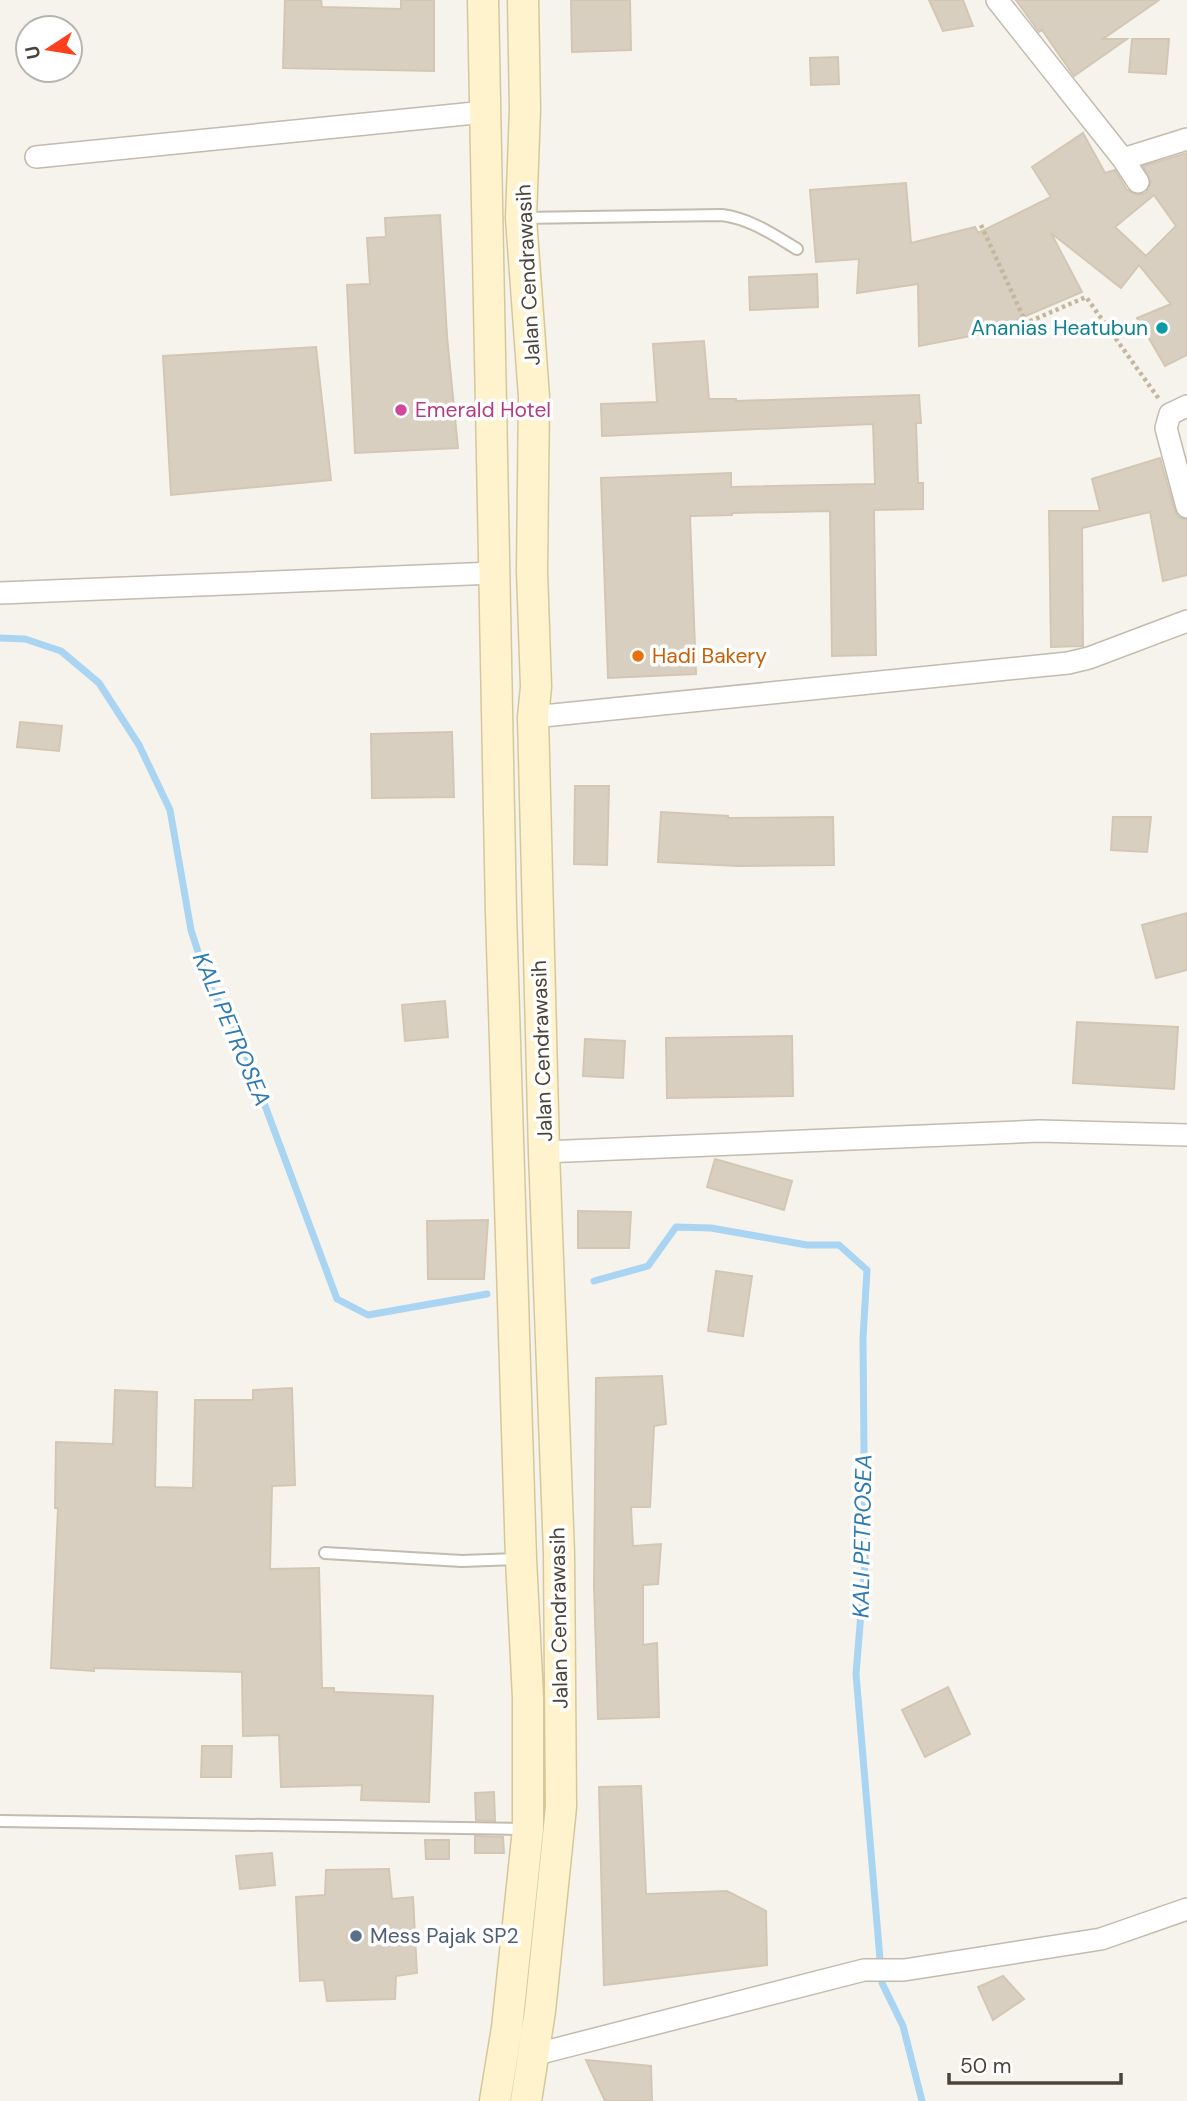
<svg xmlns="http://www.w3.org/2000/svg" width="1187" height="2101" viewBox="0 0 1187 2101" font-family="'DM Sans',sans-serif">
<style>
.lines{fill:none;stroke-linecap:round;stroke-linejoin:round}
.stream{stroke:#a9d4f2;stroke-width:7}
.building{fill:#d8cfc1;stroke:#d3c7b4;stroke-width:2;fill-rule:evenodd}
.service-casing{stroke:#c2bbae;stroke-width:14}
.minor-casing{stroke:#c2bbae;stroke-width:24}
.secondary-casing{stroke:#d6c79b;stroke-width:33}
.path{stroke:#c4b79f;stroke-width:4.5;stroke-dasharray:3.5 3.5;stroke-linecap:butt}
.service{stroke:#fff;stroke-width:10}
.minor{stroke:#fff;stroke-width:21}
.secondary{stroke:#fff3cd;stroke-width:30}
.culture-dot{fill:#0f9aa8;stroke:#fff;stroke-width:2.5}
.hotel-dot{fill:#d1479c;stroke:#fff;stroke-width:2.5}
.food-dot{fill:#e8710a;stroke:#fff;stroke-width:2.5}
.service-dot{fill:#5c6f8a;stroke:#fff;stroke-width:2.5}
.labels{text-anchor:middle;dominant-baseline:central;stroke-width:7;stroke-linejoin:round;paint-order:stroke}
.street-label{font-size:21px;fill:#4b4439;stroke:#fff}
.culture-label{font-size:21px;fill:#0d838f;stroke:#fff;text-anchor:end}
.hotel-label{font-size:21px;fill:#b23c85;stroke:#fff;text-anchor:start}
.food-label{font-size:21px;fill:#c56008;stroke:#fff;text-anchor:start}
.service-label{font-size:21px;fill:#4e5e75;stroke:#fff;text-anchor:start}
.water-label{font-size:23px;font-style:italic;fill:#2e7ab2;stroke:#fff}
</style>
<rect width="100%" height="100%" fill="#f6f3ec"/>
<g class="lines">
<!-- stream -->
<path class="stream" d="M0,638l25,1 36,12 38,32 40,62 31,65 21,120 17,53 33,58 96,258 31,16 119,-21
M594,1281l54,-15 28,-39 35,1 96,17h32l28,25 -4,68 2,225 -9,111 26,309 21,43 19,75"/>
</g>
<!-- building -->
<path class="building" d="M285,0h36l1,7 79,2v-9h33v71l-151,-3z
M571,0h59l1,50 -59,2z
M929,0h34l10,26 -30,5z
M1016,0h143l-56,39h24l-53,37 -32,-46 -3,2z
M1132,39h37l-3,35 -37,-2z
M838,57l1,27 -28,1 -1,-27z
M1083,133l22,40 10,-3 12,20 11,5 8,-2 5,-11 -8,-16 44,-13v202l-22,11 -28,-48 34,-14 -32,-39 -18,23 -70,-55 31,59 -68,29 3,6 -98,19 -1,-62 -61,9 2,-34 -43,3 -6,-72 96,-7 5,60 64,-16 3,6 73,-36 -19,-30zM1154,195l22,31 -30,30 -31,-29z
M440,215l7,121 11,112 -103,5 -8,-168 23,-1 -3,-46 19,-1 -1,-19z
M817,274l1,33 -68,3 -1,-33z
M704,341l5,58h27v2l183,-6 2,28h-5l2,60h5v26l-49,1 2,145 -44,1 -2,-145 -98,2v2l-42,1 6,158 -88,4 -7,-200 130,-5v14l144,-3 -2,-60 -271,12 -1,-32 56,-2 -4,-58z
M316,347l15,133 -160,15 -8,-139z
M1160,458l15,53 3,6 9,3v55l-24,6 -13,-69 -68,16 1,118 -32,1 -2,-136h51l-8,-32z
M20,722l42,4 -3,25 -42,-4z
M452,732l2,65 -82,1 -1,-64z
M575,786h34l-2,79 -33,-1z
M661,812l67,4v2l105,-1 1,48 -96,1 -80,-4z
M1113,817h38l-4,35 -36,-2z
M1187,913v57l-31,8 -14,-53z
M445,1001l3,36 -43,4 -3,-36z
M1077,1022l101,5 -4,62 -101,-6z
M792,1036l1,60 -126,2 -1,-60z
M585,1039l40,2 -2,37 -40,-2z
M715,1159l77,22 -8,29 -77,-23z
M578,1211l53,1 -2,36h-51z
M488,1220l-4,59h-56l-1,-58z
M716,1271l36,5 -9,60 -35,-5z
M662,1376l4,48 -12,2 -4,81h-19l2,39 28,-2 -3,40 -15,1v60l14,-2 2,74 -61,2 -4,-134 2,-207z
M292,1388l3,97 -23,1 -2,83 49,-1 3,120h12v4l99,4 -4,106 -68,-2 1,-15 -81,2 -2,-52 -36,1 -1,-64 -148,-4v3l-43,-3 7,-160h-3l1,-66 57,2 2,-54 42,2 -2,95 38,1 2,-88h58v-10z
M948,1687l22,47 -45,23 -23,-47z
M202,1746h30l-1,31h-30z
M641,1786l5,108 81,-3 39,20 1,54 -163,20 -5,-198z
M494,1792l1,29 -19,-1 -1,-27z
M475,1836l28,1 1,16h-29z
M425,1840h24v19h-23z
M272,1853l3,32 -35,4 -4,-33z
M389,1869l3,30 21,-2 4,76 -21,3 -1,23 -68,2 -3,-21 -24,1 -4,-84 29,-2 1,-25z
M1003,1976l21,23 -31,21 -15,-33z
M586,2060l65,6 1,35h-47z"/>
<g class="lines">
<defs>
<path id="service" d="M521,218l201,-3c29,4 50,19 75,34
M325,1553l137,8 56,-2
M0,1821l526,8"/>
<path id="minor" d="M997,0l126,159 15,23
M36,157l449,-45
M1123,159l64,-20
M1187,406l-17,8 -4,14 21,79
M0,593l494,-20
M533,717l535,-54 21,-5 98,-37
M544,1152l495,-21 148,4
M533,2055l331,-85h40l197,-31 86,-30"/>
<path id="secondary" d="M483,0l18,913 20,646 7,139v131l-21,199 -12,73
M523,0l2,109 -4,109 13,179 -2,174 4,116 -3,30 11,435 15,402 2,253 -21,204 -14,90"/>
</defs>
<!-- service casing -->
<use href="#service" class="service-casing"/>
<!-- minor casing -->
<use href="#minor" class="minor-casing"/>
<!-- secondary casing -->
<use href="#secondary" class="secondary-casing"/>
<!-- path -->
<path class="path" d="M981,225l45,98 60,-26 73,102"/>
<!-- service -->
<use href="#service" class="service"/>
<!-- minor -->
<use href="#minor" class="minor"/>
<!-- secondary -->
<use href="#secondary" class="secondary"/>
</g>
<!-- markers -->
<circle class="culture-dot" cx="1162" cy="328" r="7"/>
<circle class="hotel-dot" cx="401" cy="410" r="7"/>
<circle class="food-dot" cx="638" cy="656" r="7"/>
<circle class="service-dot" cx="356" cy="1936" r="7"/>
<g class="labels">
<!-- street labels -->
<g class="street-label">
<text transform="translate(528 275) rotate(-93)">Jalan Cendrawasih</text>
<text transform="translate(542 1051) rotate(-92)">Jalan Cendrawasih</text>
<text transform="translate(559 1618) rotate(-91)">Jalan Cendrawasih</text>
</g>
<!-- culture labels -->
<g class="culture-label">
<text x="1148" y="328">Ananias Heatubun</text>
</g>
<!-- hotel labels -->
<g class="hotel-label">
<text x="415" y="410">Emerald Hotel</text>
</g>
<!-- food labels -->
<g class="food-label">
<text x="652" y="656">Hadi Bakery</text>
</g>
<!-- service labels -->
<g class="service-label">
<text x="370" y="1936">Mess Pajak SP2</text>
</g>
<!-- water labels -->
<g class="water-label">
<text transform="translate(232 1029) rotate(67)">KALI PETROSEA</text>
<text transform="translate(862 1536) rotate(-89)">KALI PETROSEA</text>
</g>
</g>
<!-- north arrow -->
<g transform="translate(49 49) rotate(258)"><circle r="33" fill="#ffffff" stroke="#b7b4b0" stroke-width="2"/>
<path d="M0-5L12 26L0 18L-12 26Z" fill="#fc3f1d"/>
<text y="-10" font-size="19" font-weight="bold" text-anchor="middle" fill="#4b4439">U</text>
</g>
<!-- scale -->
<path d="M949 2073v10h172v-10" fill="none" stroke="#4b4439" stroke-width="3.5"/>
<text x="960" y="2073" font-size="21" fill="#4b4439" stroke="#ffffff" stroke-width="5" paint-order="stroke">50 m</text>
</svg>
